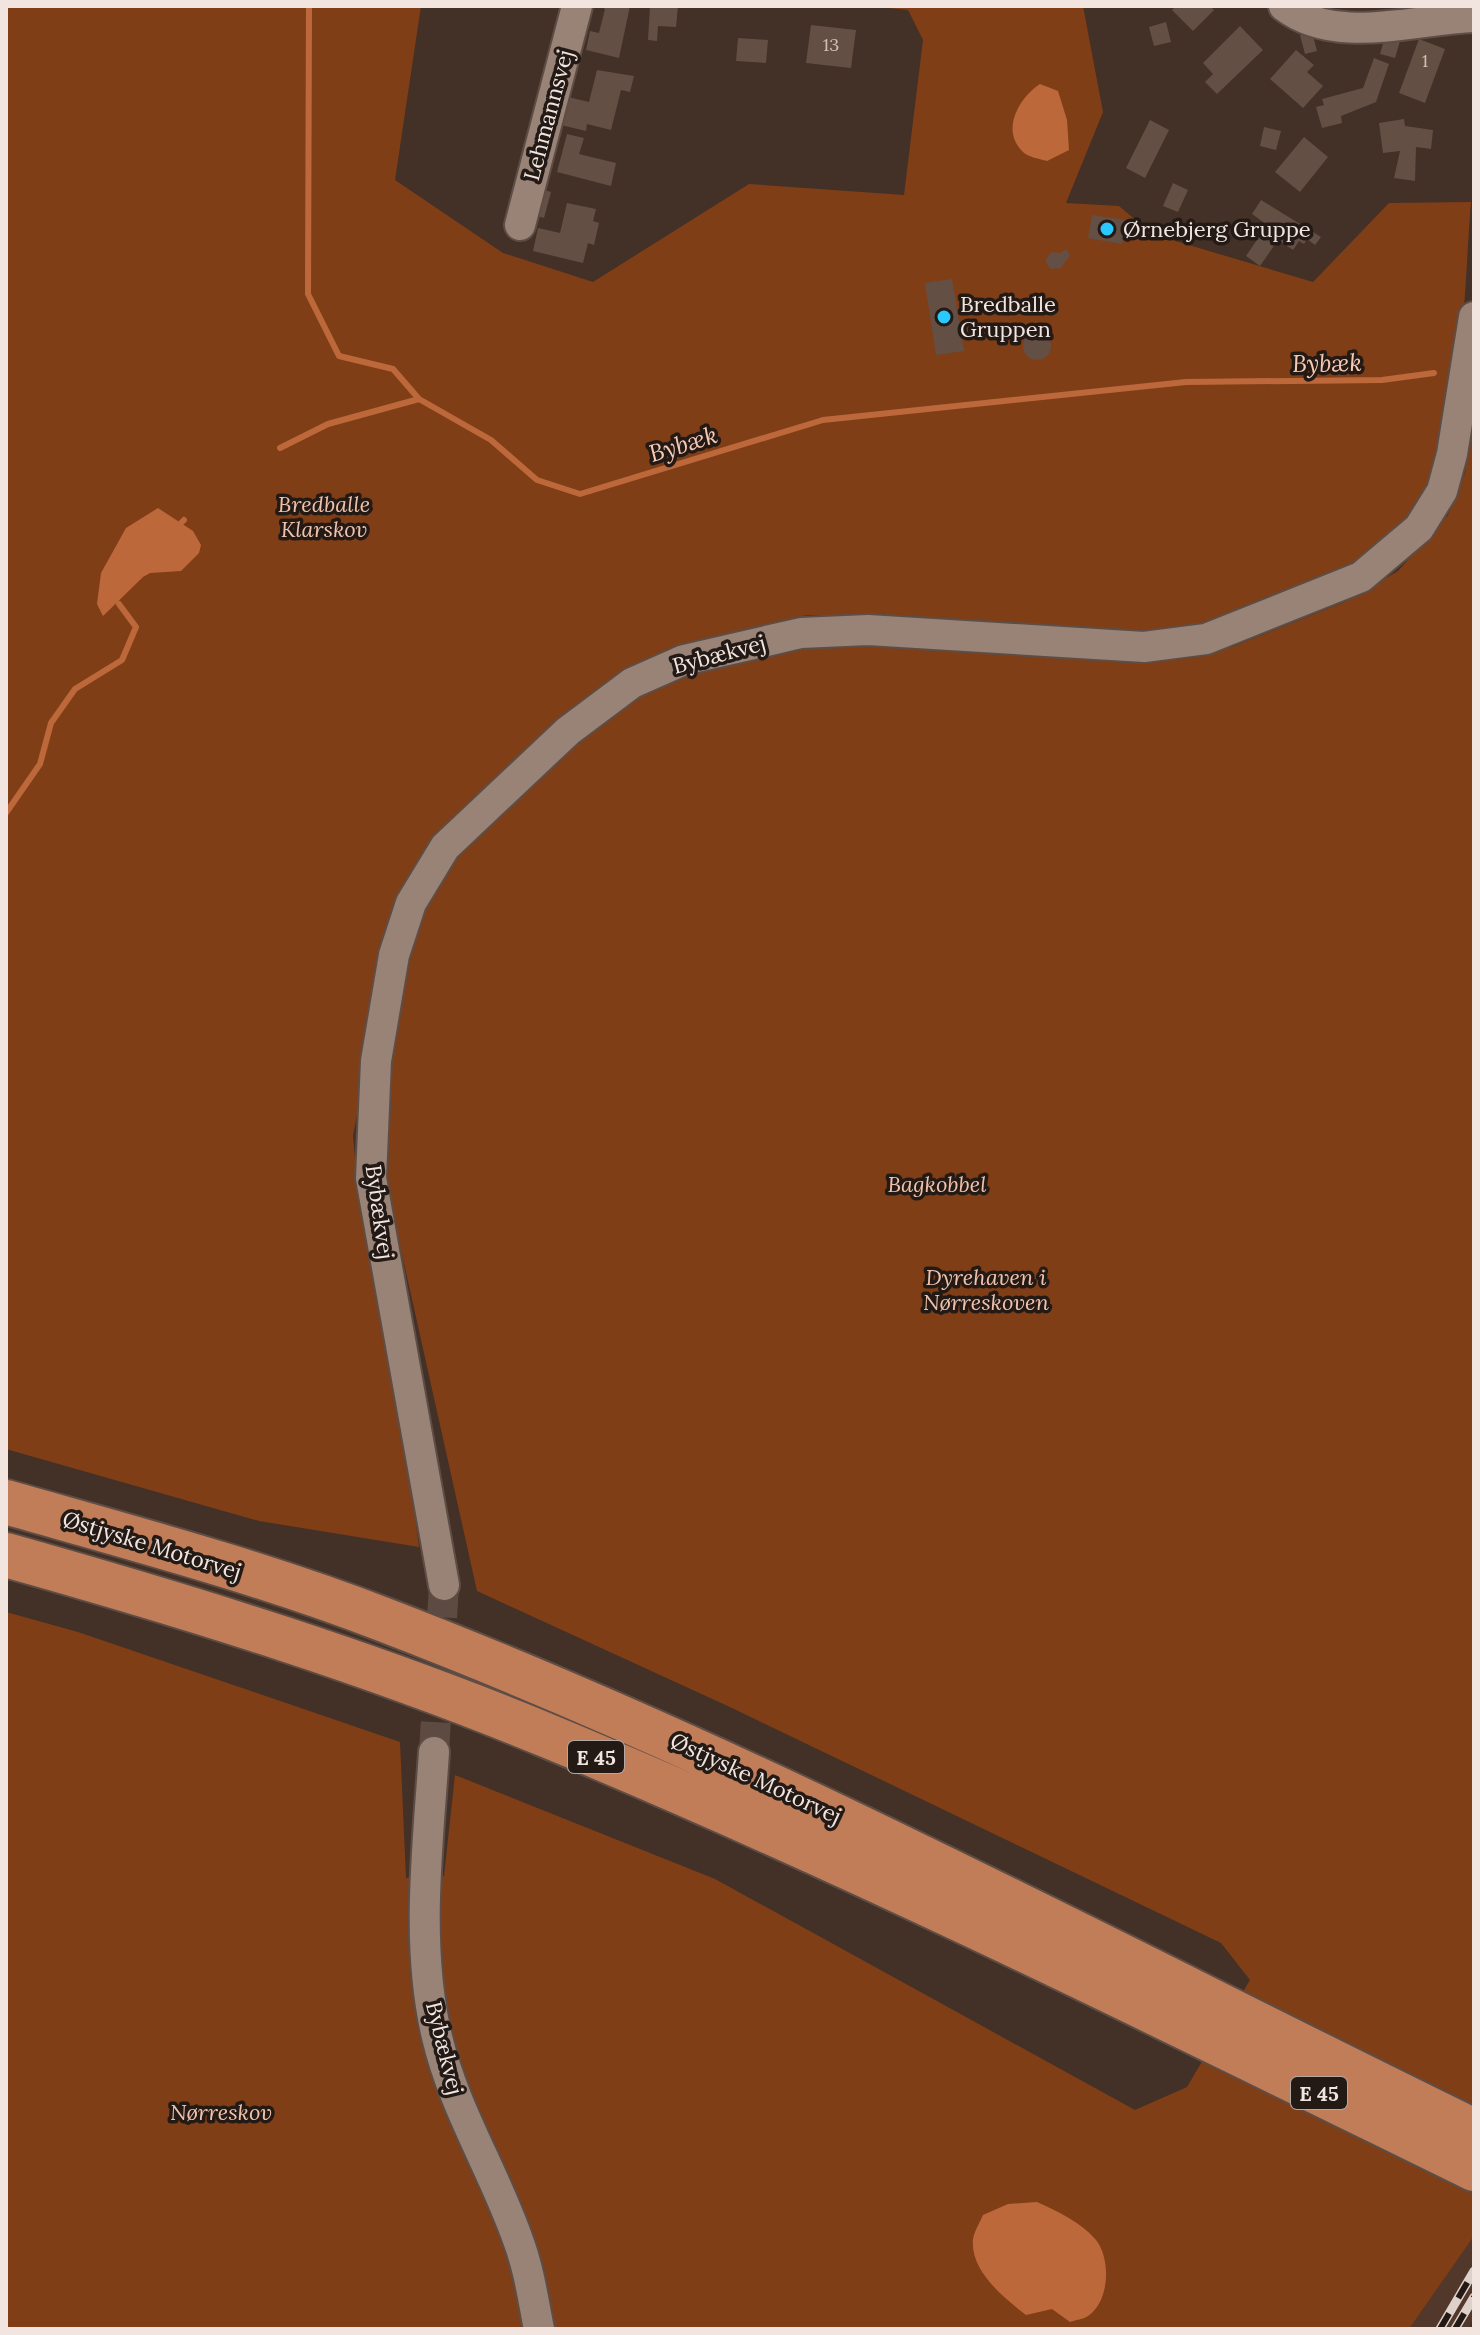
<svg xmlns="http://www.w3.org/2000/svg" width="1480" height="2335" viewBox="0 0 1480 2335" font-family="Lora,serif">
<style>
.built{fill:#52382b}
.green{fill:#803e17}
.water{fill:#bd683a}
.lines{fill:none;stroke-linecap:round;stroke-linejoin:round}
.stream{stroke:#bd683a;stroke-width:6}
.building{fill:#644f45}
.minor-tunnel{stroke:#5d4b42;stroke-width:30;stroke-dasharray:30 15;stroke-linecap:butt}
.minor-casing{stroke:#5d4d45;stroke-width:34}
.highway-casing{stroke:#5d4d45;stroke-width:48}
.minor{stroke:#998276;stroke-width:30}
.highway{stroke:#c17c58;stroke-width:44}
.rail-casing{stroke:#ded1ca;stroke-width:9}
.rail{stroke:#231a16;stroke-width:6;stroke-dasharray:18;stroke-linecap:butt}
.poi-dot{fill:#29c8ff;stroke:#231a16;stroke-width:3}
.labels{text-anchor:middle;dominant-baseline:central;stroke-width:7;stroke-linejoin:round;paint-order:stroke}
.number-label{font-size:18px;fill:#cec0b8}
.shield{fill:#231a16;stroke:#b4a8a3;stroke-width:2}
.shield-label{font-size:20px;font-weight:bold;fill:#f2e5df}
.street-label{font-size:22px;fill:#f2e5df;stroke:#231a16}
.poi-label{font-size:22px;fill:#f2e5df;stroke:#231a16;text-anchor:start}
.park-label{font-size:22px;font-style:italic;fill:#f1c2ab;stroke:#231a16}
.water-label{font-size:24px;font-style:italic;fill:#f9cab3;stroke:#231a16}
</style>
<rect width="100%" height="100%" fill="#433026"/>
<!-- built -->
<path class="built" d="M1474,2236v81l-6,12h-59z"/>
<!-- green -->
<path class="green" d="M6,6h415l-26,174 108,73 90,29 156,-98 155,11 19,-155 -15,-30 -40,-4h215l20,106 -37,91 53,3 33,28 161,48 76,-79 82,-1c-10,116 -2,301 -118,367 -22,12 -50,19 -74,28 -40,15 -79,30 -121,39l-265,-21h-86l-62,14 -86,29 -265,257 -41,221 4,43 45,238 17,130 -160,-26 -253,-72z
M1474,413v1823l-65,93h-1403v-717l72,20 322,110 6,136 38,-2 11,-101 260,104 420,231 52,-23 63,-107 -29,-37 -489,-235 -255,-117 -90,-404 -3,-90 9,-91 41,-126 168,-161 54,-36 60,-21 114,-22 347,17 55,-10 115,-46 51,-30 50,-56 17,-42z"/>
<!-- water -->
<path class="water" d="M1040,84l18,7 9,29 2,30 -22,11c-7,-2 -19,-4 -24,-9 -23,-22 -4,-54 17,-68z
M158,508l35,23 8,14 -2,8 -18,18 -31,2 -7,4 -40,39 -6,-12 4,-31 25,-45z
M1037,2202c20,9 44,20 59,38 15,19 14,61 -8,76 -4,3 -13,4 -18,6l-18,-13 -26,6c-22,-17 -56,-44 -53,-76 1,-7 7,-17 10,-24l25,-11z"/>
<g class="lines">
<!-- stream -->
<path class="stream" d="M309,6l-1,288 31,62 54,13 26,30 72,41 46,40 43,14 243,-74 363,-38 196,-2 52,-7
M280,448l48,-24 91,-25
M181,523l3,-3
M6,813l34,-49 11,-41 24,-34 47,-29 14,-33 -17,-23"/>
</g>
<!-- building -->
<path class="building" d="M599,6h31l-11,52 -33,-8 4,-19 9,2 6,-24z
M650,6h28l-2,21 -18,-1 -1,15 -9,-1z
M1176,6h34l4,4 -21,21 -21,-21z
M1166,22l5,20 -17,4 -5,-19z
M811,25l45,5 -5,38 -45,-5z
M1240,26l23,24 -46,44 -12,-12 8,-8 -10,-11z
M1312,32l5,19 -12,3 -5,-19z
M1385,37l15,4 -5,17 -15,-4z
M738,38l30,2 -2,23 -30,-2z
M1419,39l26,10 -20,54 -26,-10z
M1296,50l18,15 -7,7 16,14 -20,22 -33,-29z
M1374,58l15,6 -13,38 -35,14 1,7 -20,5 -6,-21 8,-2 -2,-6 41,-11z
M597,70l37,6 -4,16 -9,-2 -10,40 -24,-6 -1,7 -25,-6 7,-28 21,5z
M1404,119l1,7 28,4 -2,19 -15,-2 -1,34 -21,-3 6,-27 -17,2 -4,-30z
M1150,120l19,10 -24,48 -19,-10z
M1264,127l17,4 -5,19 -16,-4z
M567,134l17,4 -5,16 37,9 -5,23 -54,-14z
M1304,137l24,20 -28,35 -25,-20z
M1173,183l15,7 -10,22 -15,-6z
M537,188l14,4 -7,26 -14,-4z
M1261,200l60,37 -6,8 -8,-6 -3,5 -5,-3 -6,9 -15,-10 -18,26 -14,-10 21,-31 -15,-11z
M567,203l29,6 -3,12 6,2 -5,22 -6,-2 -5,20 -50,-12 5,-23 22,5z
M1092,215l34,5 -4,24 -34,-6z
M1066,249l4,6 -9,13 -10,1 -6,-8 6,-9 9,1z
M952,279l12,72 -28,4 -11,-72z
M1023 346a14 14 0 1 1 28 0a14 14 0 1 1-28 0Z"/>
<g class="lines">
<!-- minor-tunnel -->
<path class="minor-tunnel" d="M434,1752l10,-167"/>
<defs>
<path id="minor" d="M1284,6c52,40 130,13 190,11
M520,225l57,-219
M444,1585l-73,-407 5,-117 18,-106 17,-52 34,-56 123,-116 64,-48 52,-23 117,-27 67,-3 276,17 62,-8 155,-62 58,-49 23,-37 10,-37 22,-137
M434,1752c-6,93 -19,193 3,285 17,72 57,134 81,203 11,29 15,59 21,89"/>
<path id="highway" d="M6,1502c126,36 254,70 376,117 376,144 731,336 1092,512
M6,1555c185,52 369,109 547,183 313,130 617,282 921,431"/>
</defs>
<!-- minor casing -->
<use href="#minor" class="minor-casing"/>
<!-- highway casing -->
<use href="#highway" class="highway-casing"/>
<!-- minor -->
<use href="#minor" class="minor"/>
<!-- highway -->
<use href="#highway" class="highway"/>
<defs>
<path id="rail" d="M1440,2329l34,-58
M1455,2329l19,-32"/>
</defs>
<!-- rail casing -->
<use href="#rail" class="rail-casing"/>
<!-- rail -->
<use href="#rail" class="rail"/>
</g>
<!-- markers -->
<g class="poi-dot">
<circle cx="1107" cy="229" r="8"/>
<circle cx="944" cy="317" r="8"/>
</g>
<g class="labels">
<!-- number labels -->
<g class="number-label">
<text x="831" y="44">13</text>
<text x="1425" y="60">1</text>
</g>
<!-- shield labels -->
<g class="shield">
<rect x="568" y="1741" width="56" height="32" rx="6"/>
<rect x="1291" y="2077" width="56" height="32" rx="6"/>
</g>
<g class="shield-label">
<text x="596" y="1757">E 45</text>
<text x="1319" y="2093">E 45</text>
</g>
<!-- street labels -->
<g class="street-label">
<text transform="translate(548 115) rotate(-75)">Lehmannsvej</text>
<text transform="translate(719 654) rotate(-15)">Bybækvej</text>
<text transform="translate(380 1212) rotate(82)">Bybækvej</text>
<text transform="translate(152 1545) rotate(17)">Østjyske Motorvej</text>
<text transform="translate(756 1778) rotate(25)">Østjyske Motorvej</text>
<text transform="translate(445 2048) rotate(76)">Bybækvej</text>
</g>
<!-- poi labels -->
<g class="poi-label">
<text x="1123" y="229">Ørnebjerg Gruppe</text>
<text x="960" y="304">Bredballe<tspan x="960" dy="25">Gruppen</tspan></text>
</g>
<!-- park labels -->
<g class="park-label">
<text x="324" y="504">Bredballe<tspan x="324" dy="25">Klarskov</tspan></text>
<text x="937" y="1184">Bagkobbel</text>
<text x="986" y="1277">Dyrehaven i<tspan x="986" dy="25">Nørreskoven</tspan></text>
<text x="221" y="2112">Nørreskov</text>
</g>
<!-- water labels -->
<g class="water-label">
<text transform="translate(1327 363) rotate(-1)">Bybæk</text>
<text transform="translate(683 444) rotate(-17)">Bybæk</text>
</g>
</g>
<!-- border -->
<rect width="1480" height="2335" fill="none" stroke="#f2e5df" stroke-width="16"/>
</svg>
